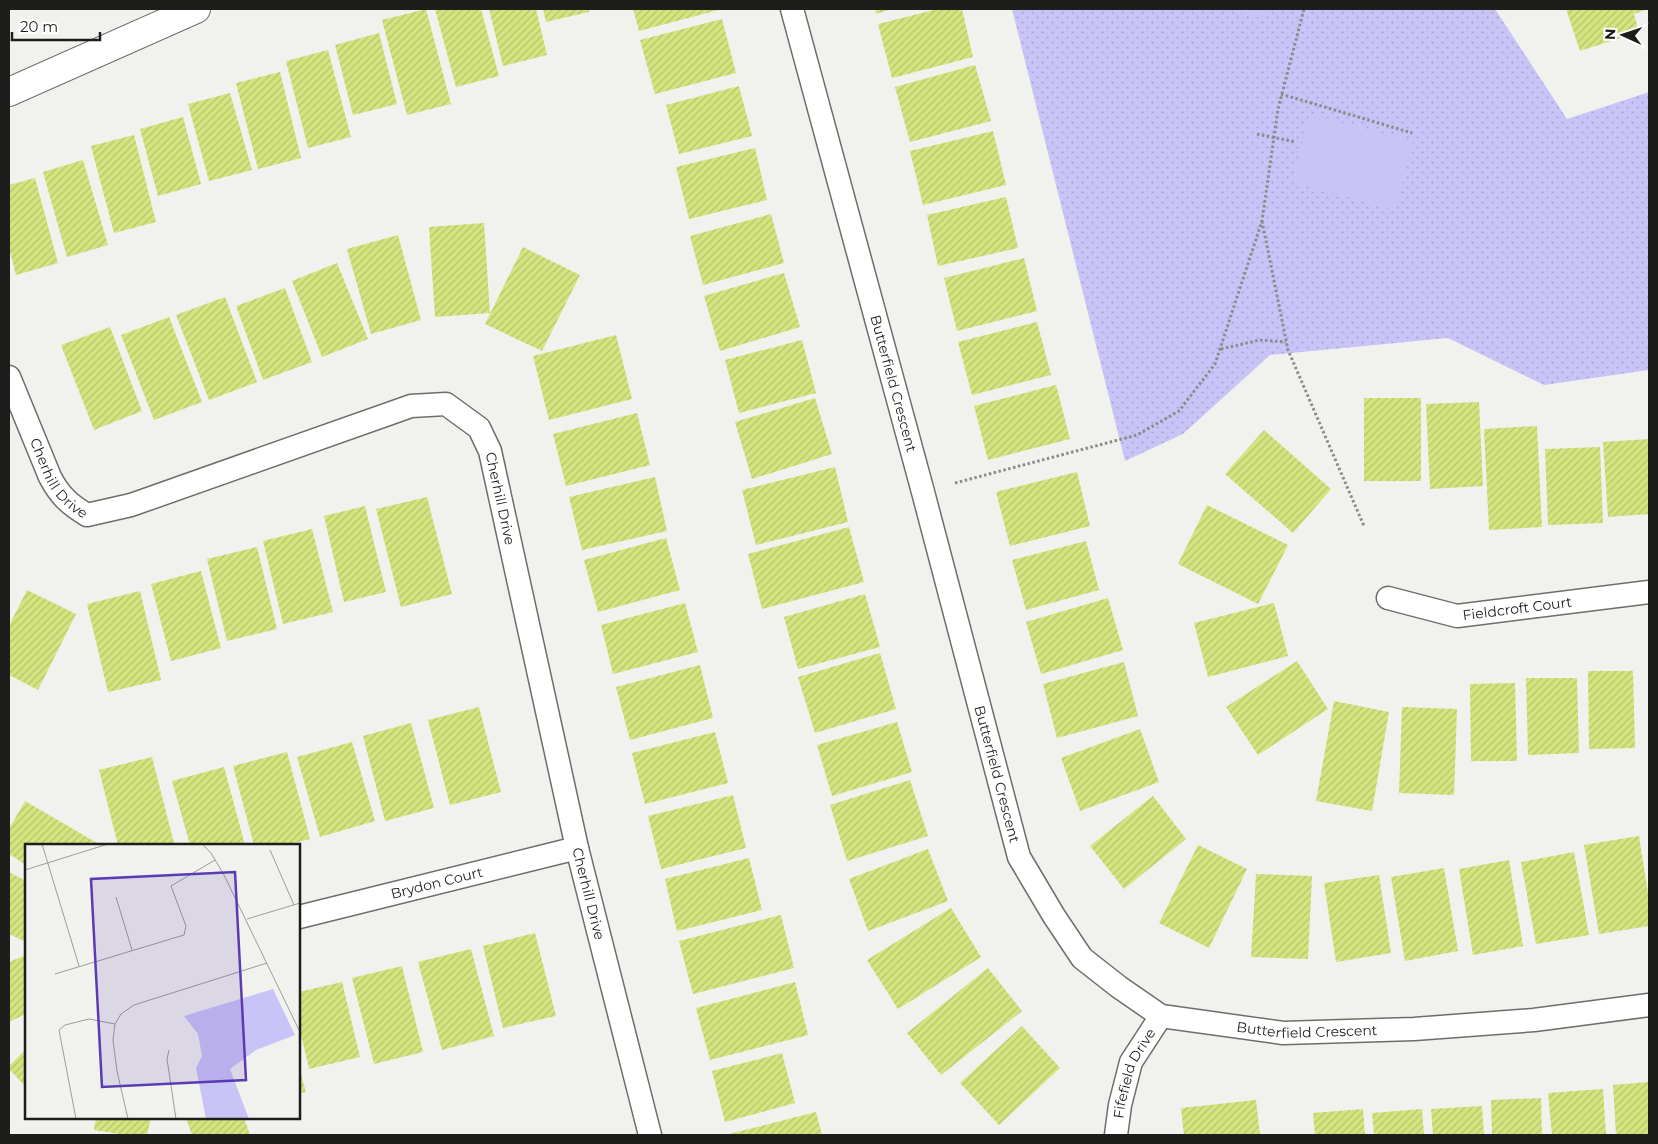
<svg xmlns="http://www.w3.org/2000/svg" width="1658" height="1144" viewBox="0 0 1658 1144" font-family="Montserrat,sans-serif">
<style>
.park{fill:url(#park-dots)}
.garden{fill:#c9c4f7}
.building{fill:url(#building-hatch)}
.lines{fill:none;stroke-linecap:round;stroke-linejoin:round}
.minor-casing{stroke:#6d6e69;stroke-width:25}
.tertiary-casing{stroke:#6d6e69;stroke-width:30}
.path{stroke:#8b8c88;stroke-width:3;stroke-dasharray:2.5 2.5;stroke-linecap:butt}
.minor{stroke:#fff;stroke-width:22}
.tertiary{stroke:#fff;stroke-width:28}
.labels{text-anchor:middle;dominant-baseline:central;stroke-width:4;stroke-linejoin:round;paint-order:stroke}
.street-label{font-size:14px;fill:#1d1e1c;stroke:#fff}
.inset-road{fill:none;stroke:#9c9d99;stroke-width:1}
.view{fill:#5b3ab3;fill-opacity:0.15;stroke:#5b3ab3;stroke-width:2.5}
.inset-edge{fill:none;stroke:#1d1e1c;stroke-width:2.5}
</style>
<defs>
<pattern id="park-dots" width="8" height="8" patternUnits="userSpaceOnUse" patternTransform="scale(1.25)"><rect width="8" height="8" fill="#c9c4f7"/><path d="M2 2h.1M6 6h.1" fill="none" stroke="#aca8d3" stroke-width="1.8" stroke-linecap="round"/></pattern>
<pattern id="building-hatch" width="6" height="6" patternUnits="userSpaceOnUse" patternTransform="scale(1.25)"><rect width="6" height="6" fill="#d4e47f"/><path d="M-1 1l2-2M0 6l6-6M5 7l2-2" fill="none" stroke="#b6c36d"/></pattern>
</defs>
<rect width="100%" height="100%" fill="#f1f2ed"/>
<!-- park -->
<path class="park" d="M1012,9h483l72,110 82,-27v278l-105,15 -96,-47 -178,17 -87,79 -58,27z"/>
<!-- garden -->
<path class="garden" d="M1230,9h36l-3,10z
M1310,114l103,27 -17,69 -104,-28z"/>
<!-- building -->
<path class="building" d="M426,9l25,95 -44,11 -25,-95z
M435,9h46l18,67 -43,11z
M489,9h47l11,46 -44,11z
M543,9h46v3l-43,10z
M633,9h89l-83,22z
M875,9h17l-16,5z
M938,9h24l11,48 -81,21 -14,-54z
M1566,9h82l-14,5 5,18 -59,19z
M722,19l14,54 -81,21 -15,-54z
M379,33l18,71 -44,11 -18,-70z
M328,50l23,87 -43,11 -22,-87z
M975,65l16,56 -81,21 -15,-55z
M280,72l21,86 -43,11 -22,-86z
M739,86l13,50 -73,18 -13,-49z
M230,93l22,77 -43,11 -21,-77z
M183,117l18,67 -43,12 -18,-67z
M993,131l13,54 -83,20 -13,-54z
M134,135l22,87 -42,11 -23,-87z
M755,148l12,52 -78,19 -13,-52z
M83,160l25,85 -41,12 -24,-85z
M35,178l23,85 -42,12 -7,-27v-63z
M1006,197l12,51 -80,18 -11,-51z
M771,214l13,49 -81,22 -13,-49z
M484,223l6,90 -55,4 -6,-90z
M398,235l23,85 -50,14 -24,-85z
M523,247l57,28 -38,76 -57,-27z
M1024,258l13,53 -80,20 -13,-53z
M337,263l31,76 -46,18 -30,-76z
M784,273l16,54 -80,24 -16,-55z
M285,288l27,74 -49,18 -27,-74z
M225,297l32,85 -48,18 -33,-85z
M169,317l33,85 -48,18 -33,-85z
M1037,322l14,53 -79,20 -14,-53z
M110,327l32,84 -48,19 -33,-85z
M616,335l16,64 -83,21 -16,-64z
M802,340l14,53 -77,20 -14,-53z
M1056,385l14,54 -82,21 -14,-54z
M815,398l17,56 -80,25 -17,-57z
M1364,398h57v83h-57z
M1479,402l4,84 -53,3 -4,-85z
M637,413l13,52 -84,21 -13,-52z
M1537,426l5,101 -53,3 -5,-101z
M1264,430l67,59 -38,44 -68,-59z
M1649,439v75l-41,3 -5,-75z
M1600,447l3,76 -55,2 -3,-76z
M835,467l13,55 -92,23 -14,-55z
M1077,472l13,54 -80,20 -14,-54z
M655,477l12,54 -85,19 -13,-53z
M427,497l25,97 -51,13 -25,-98z
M1207,505l81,40 -30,59 -80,-40z
M365,506l21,86 -42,10 -20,-86z
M849,527l15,55 -102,27 -14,-55z
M312,529l21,83 -50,12 -20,-83z
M666,538l14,52 -82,22 -14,-52z
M1086,541l13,49 -73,20 -14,-50z
M257,547l20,82 -50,12 -20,-82z
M201,571l20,77 -50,13 -20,-77z
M27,590l49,24 -38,76 -29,-15v-49z
M140,591l21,89 -53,12 -21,-88z
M865,594l15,53 -82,22 -14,-52z
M1108,598l15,52 -82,24 -15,-52z
M685,603l13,49 -85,22 -12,-49z
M1274,603l14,53 -80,21 -14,-54z
M880,653l16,56 -81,24 -17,-56z
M1297,661l31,48 -70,46 -32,-48z
M1124,662l14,54 -81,22 -14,-54z
M700,665l13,53 -83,22 -14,-53z
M1588,671h45l2,77 -46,1z
M1526,678h51l2,75 -51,2z
M1515,683l2,78h-46l-1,-77z
M1334,701l55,11 -17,99 -56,-10z
M479,707l22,85 -51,13 -22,-85z
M1402,707l55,2 -3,86 -55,-2z
M897,722l15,50 -80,24 -15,-51z
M411,723l23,85 -49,13 -22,-85z
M1140,729l19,53 -79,29 -19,-53z
M715,732l13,51 -83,21 -13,-51z
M352,742l23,79 -55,16 -23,-80z
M287,752l23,87 -23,6h-33l-21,-79z
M152,757l22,86 -10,2h-46l-19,-75z
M224,767l21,78h-55l-18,-64z
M910,780l18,56 -81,25 -17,-56z
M733,795l13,53 -85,21 -13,-53z
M1153,796l33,43 -62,50 -34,-43z
M25,801l72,42 -2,2h-69v20l-17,-11v-25z
M1639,836l10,63v27l-50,8 -15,-89z
M1198,845l49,24 -38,79 -50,-25z
M928,849l20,52 -80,30 -19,-52z
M1574,852l15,83 -53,9 -15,-82z
M749,858l13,52 -85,21 -12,-52z
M1509,860l14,86 -50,9 -14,-86z
M1444,868l14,83 -53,10 -14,-84z
M9,872l17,9v61l-17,-8z
M1256,874l56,2 -4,83 -57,-2z
M1379,875l12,78 -55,9 -12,-79z
M951,908l30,49 -83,52 -31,-49z
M781,915l13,53 -101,26 -14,-53z
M535,933l21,83 -53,12 -20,-82z
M471,949l23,87 -52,14 -24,-88z
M26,955v59l-17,8v-60z
M402,966l21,86 -49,12 -22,-86z
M988,968l34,43 -81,64 -34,-42z
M342,982l18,75 -51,12 -10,-43v-34z
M795,982l13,53 -98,25 -14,-52z
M1022,1026l38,42 -61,57 -39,-42z
M26,1049v38l-17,-18v-3z
M782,1053l13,50 -70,19 -13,-51z
M299,1068l7,24 -7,1z
M1649,1082v53h-33l-3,-50z
M1603,1089l3,46h-54l-4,-42z
M1541,1098l1,37h-50l-1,-35z
M1256,1100l4,35h-76l-3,-27z
M1482,1106l2,29h-51l-2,-26z
M1363,1109l2,26h-50l-2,-22z
M1422,1109l2,26h-50l-2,-22z
M816,1112l6,23h-97z
M96,1118h55l-4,17h-21l-32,-5z
M186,1118h58l6,17h-58z"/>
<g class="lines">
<defs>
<g id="minor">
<path id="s1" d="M792,9l131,483 96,365 35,59 28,42 37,29 42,29 122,17 131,-4 120,-9 115,-15"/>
<path id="s2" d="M9,377l41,100c10,19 19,27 37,38l44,-10 280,-99 35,-2 33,24 11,23 87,397 73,287"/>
<path id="s3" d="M1388,598l69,18 192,-24"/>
<path id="s4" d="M299,917l278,-69"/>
<path id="s5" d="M1116,1135l4,-30 11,-43 30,-46"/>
</g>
<path id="tertiary" d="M9,92l187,-83"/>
</defs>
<!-- minor casing -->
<use href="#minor" class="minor-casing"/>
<!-- tertiary casing -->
<use href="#tertiary" class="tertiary-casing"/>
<!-- path -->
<path class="path" d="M1281,94l131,39
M1257,134l39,8
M1262,221l26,129 76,176
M1221,349l39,-9 26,2
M955,483l182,-48 42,-24 36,-47 47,-143 16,-112 26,-100"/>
<!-- minor -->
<use href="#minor" class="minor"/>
<!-- tertiary -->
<use href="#tertiary" class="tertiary"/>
</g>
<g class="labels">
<!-- street labels -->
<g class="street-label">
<text stroke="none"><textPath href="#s1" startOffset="388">Butterfield Crescent</textPath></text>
<text stroke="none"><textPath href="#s2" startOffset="114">Cherhill Drive</textPath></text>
<text stroke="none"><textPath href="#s2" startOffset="654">Cherhill Drive</textPath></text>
<text stroke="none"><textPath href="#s3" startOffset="132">Fieldcroft Court</textPath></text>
<text stroke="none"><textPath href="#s1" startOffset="792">Butterfield Crescent</textPath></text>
<text stroke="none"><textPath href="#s4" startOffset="142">Brydon Court</textPath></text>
<text stroke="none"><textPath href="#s2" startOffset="1059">Cherhill Drive</textPath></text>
<text stroke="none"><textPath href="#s1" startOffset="1242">Butterfield Crescent</textPath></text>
<text stroke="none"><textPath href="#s5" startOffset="65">Fifefield Drive</textPath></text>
</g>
</g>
<!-- overview -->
<g transform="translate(25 844)">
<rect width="275" height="275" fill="#f1f2ed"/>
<path d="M248,145l22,46 -39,15 -26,19 19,50h-43l-10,-51 6,-12 -4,-22 -14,-18z" fill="#c9c4f7"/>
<path d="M223,157l23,6 -7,29 -23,-6z" fill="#c9c4f7"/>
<path class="inset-road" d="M17,0l37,122M177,0l9,9 13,22 76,157M245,6l24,55M0,26l83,-26M91,53l16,53M222,75l53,-16M30,130l129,-39 2,-9 -15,-40 44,-26M144,206l-2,9 9,60M51,275l-17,-89 6,-5 24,-6 26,5M103,275l-11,-48 -4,-31 2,-16 6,-10 13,-9 133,-42"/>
<path class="view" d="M210,28l11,208 -144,7 -11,-208z"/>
<rect width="275" height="275" class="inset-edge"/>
</g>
<!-- border -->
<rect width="1658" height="1144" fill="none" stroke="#1d1e1c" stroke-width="20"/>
<!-- north arrow -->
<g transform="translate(1623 35) rotate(273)" stroke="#ffffff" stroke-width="4" paint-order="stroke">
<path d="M0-4L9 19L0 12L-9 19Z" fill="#1d1e1c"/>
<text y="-8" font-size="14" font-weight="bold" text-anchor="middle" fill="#1d1e1c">N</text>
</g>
<!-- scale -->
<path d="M12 32v8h88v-8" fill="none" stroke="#1d1e1c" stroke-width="2.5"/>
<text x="20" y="32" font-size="15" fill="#1d1e1c" stroke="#ffffff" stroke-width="4" paint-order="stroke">20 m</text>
</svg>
